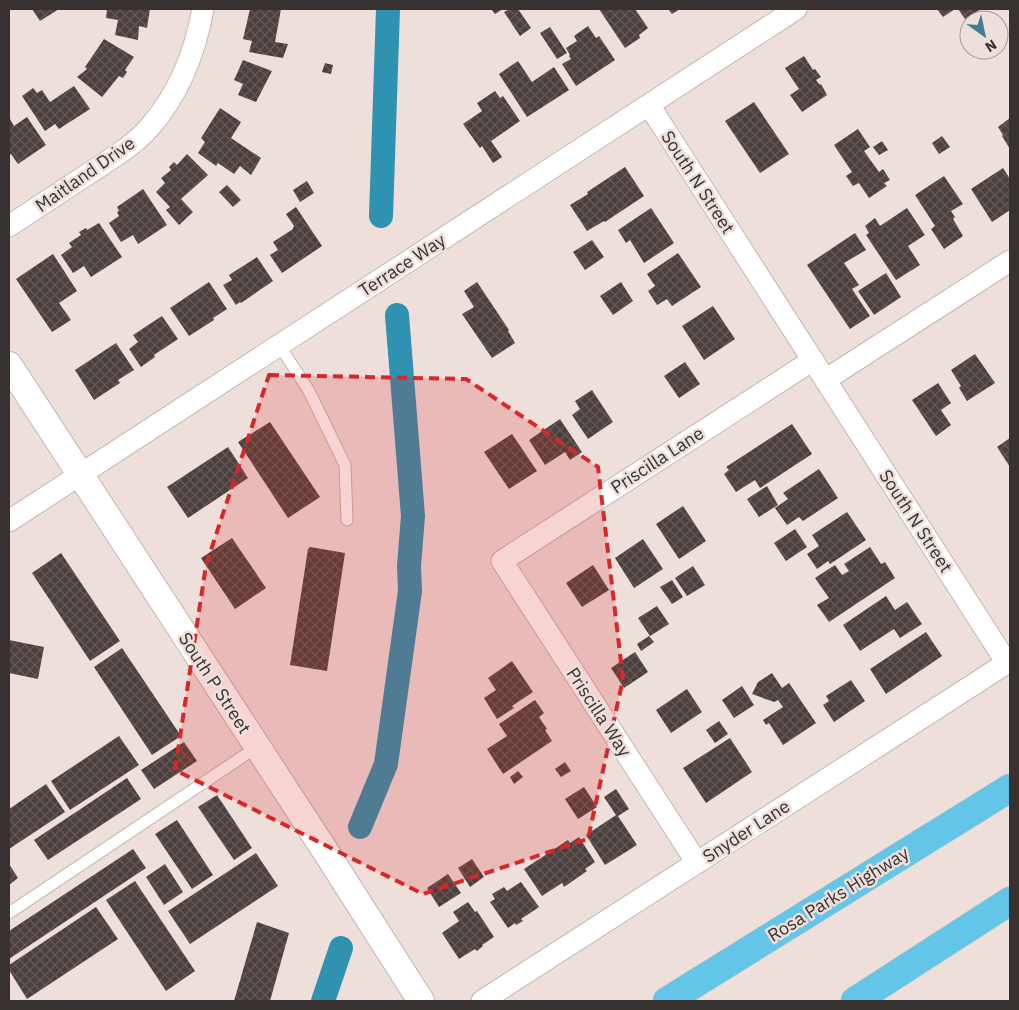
<svg xmlns="http://www.w3.org/2000/svg" width="1019" height="1010" viewBox="0 0 1019 1010" font-family="'IBM Plex Sans',sans-serif">
<style>
.lines{fill:none;stroke-linecap:round;stroke-linejoin:round}
.canal{stroke:#2e92b0;stroke-width:24}
.building{fill:url(#building-cross-hatch)}
.service-casing{stroke:#c3b6b1;stroke-width:13}
.minor-casing{stroke:#c3b6b1;stroke-width:23}
.tertiary-casing{stroke:#c3b6b1;stroke-width:28}
.motorway-casing{stroke:#c3c1c1;stroke-width:29}
.service{stroke:#fff;stroke-width:11}
.minor{stroke:#fff;stroke-width:21}
.tertiary{stroke:#fff;stroke-width:26}
.motorway{stroke:#63c5e7;stroke-width:28}
.marked{fill:#d62828;fill-opacity:0.2;stroke:#d62828;stroke-width:4;stroke-dasharray:10 6;stroke-linejoin:round}
.labels{text-anchor:middle;dominant-baseline:central;stroke-width:5;stroke-linejoin:round;paint-order:stroke}
.street-label{font-size:18px;fill:#37312f;stroke:#eedfdb}
</style>
<defs>
<pattern id="building-cross-hatch" width="8" height="8" patternUnits="userSpaceOnUse" patternTransform="scale(1.25)"><rect width="8" height="8" fill="#4b403d"/><path d="M0 0l8 8M0 8l8-8" fill="none" stroke="#635a57"/></pattern>
</defs>
<rect width="100%" height="100%" fill="#eedfdb"/>
<g class="lines">
<!-- canal -->
<path class="canal" d="M381,216l7,-207
M360,827l26,-63 24,-173 -1,-25 4,-50 -16,-201
M323,1001l18,-53"/>
</g>
<!-- building -->
<path class="building" d="M32,9h27l-19,12z
M107,9h43l-3,19 -8,-2 -1,14 -23,-5 3,-15 -12,-2z
M250,9h31l-6,33 13,2 -5,14 -34,-6 3,-11 -9,-2z
M491,9h12l-8,5z
M510,9h8l13,19 -11,8 -16,-24z
M599,9h36l13,19 -9,7 1,3 -15,10z
M668,9h12l-8,5z
M937,9h18l-12,8z
M958,9h23l-16,10z
M588,26l8,12 3,-2 16,24 -39,26 -14,-22 9,-5 -2,-3 1,-1 -4,-7 11,-7 -3,-5z
M550,27l17,26 -10,6 -17,-26z
M104,39l30,18 -9,13 2,2 -4,6 -4,-2 -17,21 -25,-20 10,-8 -2,-2z
M804,56l9,14 2,-1 6,8 -5,3 4,5 1,-1 6,11 -25,17 -12,-17 9,-6 -14,-21z
M243,60l29,11 -16,31 -18,-7 5,-11 -9,-4z
M518,61l14,21 22,-15 15,23 -42,27 -28,-43z
M325,63l8,2 -2,9 -9,-2z
M74,86l16,23 -31,20 -4,-5 -10,7 -23,-35 11,-8 4,5 5,-3 8,12z
M495,91l5,7 3,-2 17,25 -29,20 11,16 -9,6 -11,-17 -2,2 -17,-24 19,-13 -5,-8z
M754,102l35,52 -29,19 -35,-52z
M220,108l21,14 -10,16 30,20 -10,17 -11,-9 -6,8 -16,-11 -2,3 -18,-13 7,-11 -4,-4z
M9,117l5,9 13,-9 19,28 -28,19 -7,-10 -2,1z
M1010,118v31l-8,-13 1,-1 -5,-8z
M858,129l12,18 -6,4 15,21 4,-3 7,11 -6,3 3,3 -18,12 -10,-15 -6,3 -7,-10 6,-4 -18,-27z
M942,136l8,11 -11,7 -7,-11z
M882,141l6,9 -9,5 -6,-8z
M187,154l21,21 -27,24 12,13 -14,13 -13,-15 4,-3 -14,-15 9,-9 -4,-5 10,-8 -2,-3 5,-5 3,3z
M625,167l19,29 -39,26 -1,-1 -17,10 -17,-26 18,-11 -1,-2z
M1003,168l7,11v31l-18,12 -21,-33z
M944,176l19,28 -12,7 4,6 -2,2 10,17 -19,13 -13,-20 4,-3 -20,-31z
M307,181l7,12 -14,9 -7,-12z
M227,185l14,15 -8,7 -14,-15z
M143,189l24,36 -29,19 -5,-9 -12,7 -12,-19 10,-7 -2,-4 2,-1 -2,-4z
M296,207l26,39 -40,27 -12,-18 8,-5 -5,-8 20,-13v-1l1,-2 -8,-12z
M651,208l23,35 -30,20 -14,-23 -4,3 -8,-13z
M907,208l18,27 -17,11 12,19 -24,15 -30,-45 3,-2 -4,-7 10,-8 5,8z
M99,223l23,34 -31,20 -7,-11 -11,7 -12,-18 11,-8 -3,-4 12,-8 -2,-3 7,-4 1,2z
M855,233l11,17 -22,13 15,22 -7,4 18,27 -20,13 -43,-64z
M592,240l12,17 -19,13 -12,-18z
M678,253l23,34 -29,19 -5,-7 -10,6 -9,-14 7,-5 -8,-12z
M53,254l24,37 -18,12 12,17 -19,12 -36,-53z
M257,257l16,24 -32,22 -1,-1 -4,3 -13,-20 9,-5 -3,-5z
M886,273l15,24 -27,18 -16,-24z
M209,282l18,27 -14,9 1,2 -25,16 -19,-28z
M477,282l32,48 -1,1 7,12 -23,15 -30,-44 12,-7 -10,-16z
M621,282l12,19 -20,14 -13,-19z
M713,306l22,33 -31,21 -22,-34z
M162,316l16,23 -24,16 1,2 -14,10 -12,-18 9,-7 -5,-7z
M116,343l18,27 -16,10 2,3 -26,17 -19,-30z
M975,354l20,29 -28,18 -8,-13 2,-2 -10,-16z
M685,362l15,22 -21,14 -15,-22z
M938,383l13,20 -10,7 10,15 -15,11 -24,-36z
M592,390l21,32 -25,17 -16,-24 8,-6 -5,-8z
M560,419l22,33 -12,8 -5,-8 -20,13 -16,-25z
M270,422l50,75 -32,21 -50,-76z
M792,424l20,30 -52,34 -5,-8 -19,12 -12,-18 5,-4 -3,-3z
M512,434l25,37 -28,18 -25,-37z
M1010,438v29l-13,-20z
M228,447l20,31 -60,40 -21,-31z
M819,469l19,29 -35,23 -4,-4 -12,8 -12,-17 13,-9 -5,-6z
M767,486l11,19 -19,12 -12,-18z
M683,506l23,35 -27,18 -23,-35z
M847,512l19,28 -36,24 -2,-3 -11,8 -10,-15 12,-8 -7,-11z
M795,529l12,18 -21,14 -12,-18z
M232,538l34,50 -31,21 -34,-51z
M643,539l20,30 -29,19 -19,-30z
M310,547l35,6 -18,118 -37,-6 18,-116z
M870,547l11,17 4,-2 10,16 -66,44 -12,-17 12,-7 -14,-20 20,-13 7,10 7,-4 -5,-7z
M61,553l59,88 -30,20 -58,-88z
M593,565l16,25 -27,17 -16,-24z
M693,566l12,19 -18,11 -12,-18z
M672,580l11,17 -11,7 -12,-17z
M886,596l9,14 12,-8 15,22 -22,14 -6,-9 -34,22 -17,-26z
M657,606l12,18 -19,12 -12,-18z
M926,632l16,24 -56,38 -16,-25z
M649,636l5,6 -13,9 -4,-7z
M9,640l35,7 -6,32 -29,-6z
M122,648l59,88 -29,19 -58,-88z
M635,652l13,20 -24,16 -13,-20z
M512,661l21,31 -21,14 2,2 -17,11 -13,-21 12,-8 -8,-12z
M772,673l10,15 7,-5 27,40 -33,22 -14,-22 -3,2 -3,-5 20,-13 -5,-7 -4,2 -22,-8 6,-12z
M851,680l14,21 -31,21 -11,-17 6,-4 -3,-5z
M742,686l12,19 -20,13 -12,-18z
M687,689l15,23 -31,21 -15,-23z
M535,700l9,13 -5,4 8,12 -2,1 7,11 -49,33 -16,-25 20,-13 -8,-12z
M719,721l9,13 -13,9 -9,-13z
M119,736l20,29 -69,45 -19,-29z
M730,738l22,34 -46,31 -23,-35z
M184,742l13,19 -43,28 -13,-19z
M565,762l6,9 -10,6 -6,-8z
M518,771l5,6 -9,7 -4,-7z
M127,778l14,21 -93,61 -14,-20z
M46,784l19,28 -56,37v-40z
M584,787l13,20 -19,12 -13,-20z
M616,789l13,20 -11,7 19,29 -32,20 -19,-30 30,-20 -12,-18z
M217,795l35,53 -18,12 -36,-53z
M177,820l36,55 -21,14 -37,-55z
M579,837l16,25 -10,7 2,2 -23,16 -2,-4 -20,13 -18,-27 44,-29 2,3z
M133,849l13,19 -137,91v-28z
M256,853l22,33 -88,58 -22,-33z
M472,859l12,18 -14,10 -12,-19z
M9,864l9,14 -9,7z
M165,864l18,28 -19,13 -18,-28z
M448,874l13,19 -22,14 -12,-19z
M135,881l60,90 -29,20 -60,-91z
M521,882l18,25 -18,12 2,2 -7,4 -1,-2 -7,5 -18,-26 5,-3 -3,-5 12,-7 3,4z
M468,902l7,10 2,-1 17,26 -12,8 1,1 -6,5 -2,-2 -16,10 -17,-26 17,-12 -6,-9z
M96,907l22,32 -91,60 -18,-29v-5z
M257,922l32,11 -19,68h-36z"/>
<g class="lines">
<defs>
<path id="service" d="M279,345l30,46 36,74 2,55
M9,913l248,-166"/>
<path id="minor" d="M649,105l358,558
M9,226c26,-17 53,-35 79,-52 21,-14 44,-27 61,-46 30,-34 46,-75 54,-119
M825,380l185,-119
M9,521l787,-512
M697,863l-195,-302 311,-201
M482,1001l528,-340"/>
<path id="tertiary" d="M9,365l315,484 97,152"/>
<path id="motorway" d="M667,1001l343,-213
M855,1001l155,-100"/>
</defs>
<!-- service casing -->
<use href="#service" class="service-casing"/>
<!-- minor casing -->
<use href="#minor" class="minor-casing"/>
<!-- tertiary casing -->
<use href="#tertiary" class="tertiary-casing"/>
<!-- motorway casing -->
<use href="#motorway" class="motorway-casing"/>
<!-- service -->
<use href="#service" class="service"/>
<!-- minor -->
<use href="#minor" class="minor"/>
<!-- tertiary -->
<use href="#tertiary" class="tertiary"/>
<!-- motorway -->
<use href="#motorway" class="motorway"/>
</g>
<!-- marked area -->
<path class="marked" d="M269,375l197,4 132,88 25,212 -35,160 -165,55 -248,-124 31,-205z"/>
<g class="labels">
<!-- street labels -->
<g class="street-label">
<text transform="translate(85 174) rotate(-35)">Maitland Drive</text>
<text transform="translate(698 182) rotate(57)">South N Street</text>
<text transform="translate(402 265) rotate(-33)">Terrace Way</text>
<text transform="translate(657 460) rotate(-33)">Priscilla Lane</text>
<text transform="translate(916 521) rotate(57)">South N Street</text>
<text transform="translate(215 683) rotate(57)">South P Street</text>
<text transform="translate(599 712) rotate(57)">Priscilla Way</text>
<text transform="translate(746 831) rotate(-33)">Snyder Lane</text>
<text transform="translate(838 894) rotate(-32)">Rosa Parks Highway</text>
</g>
</g>
<!-- border -->
<rect width="1019" height="1010" fill="none" stroke="#37312f" stroke-width="20"/>
<!-- north arrow -->
<g transform="translate(984 35) rotate(147)"><circle r="24" fill="#eedfdb" stroke="#a59996"/>
<path d="M0-4L9 19L0 12L-9 19Z" fill="#407e94"/>
<text y="-8" font-size="14" font-weight="bold" text-anchor="middle" fill="#37312f">N</text>
</g>
</svg>
